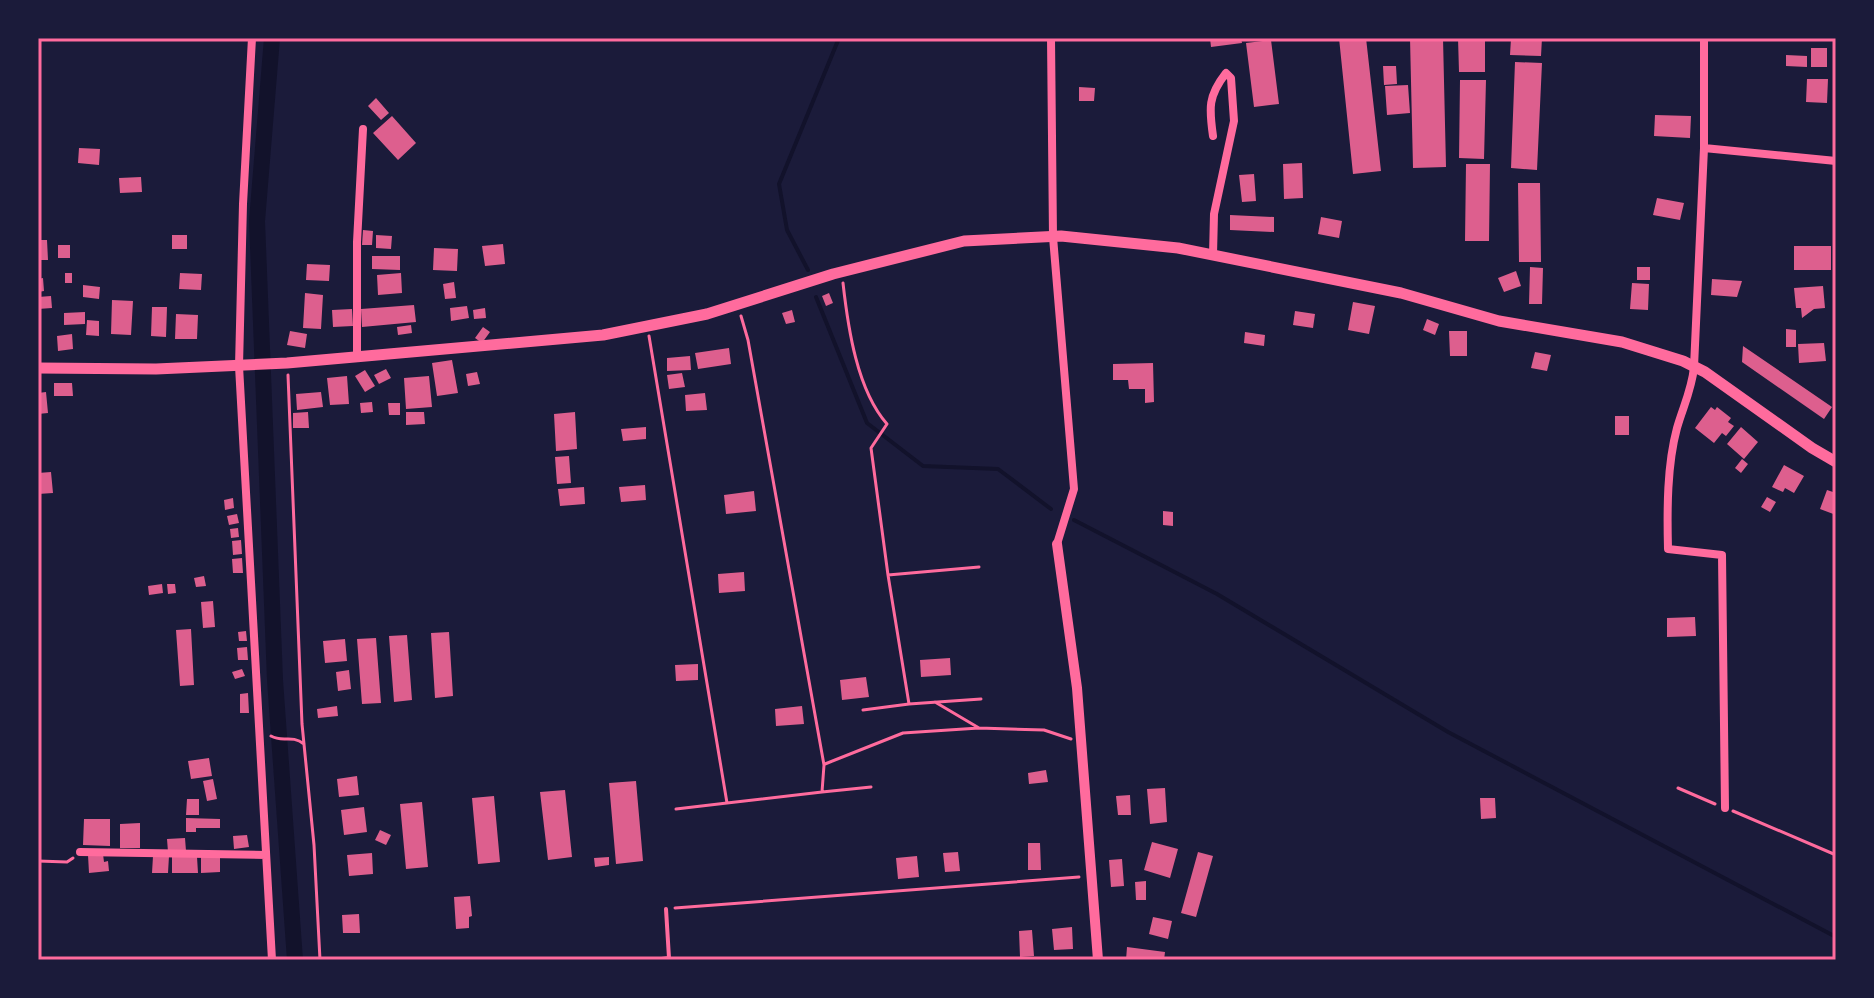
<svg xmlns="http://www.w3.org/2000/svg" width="1874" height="998" viewBox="0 0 1874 998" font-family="Poppins,sans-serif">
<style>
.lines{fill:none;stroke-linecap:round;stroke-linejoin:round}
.stream{stroke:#12122b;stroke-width:4}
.canal{stroke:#12122b;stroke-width:16}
.building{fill:#dd5f8e}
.path{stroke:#ff6b9d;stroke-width:3}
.service{stroke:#ff6b9d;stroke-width:4}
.minor{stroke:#ff6b9d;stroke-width:8}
.tertiary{stroke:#ff6b9d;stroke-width:10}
.secondary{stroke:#ff6b9d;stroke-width:11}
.neatline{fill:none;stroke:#ff6b9d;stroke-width:3}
</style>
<rect width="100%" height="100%" fill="#1b1b3a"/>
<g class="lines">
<!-- stream -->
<path class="stream" d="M808,270l-21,-40 -8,-46 60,-146
M816,297l51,126 56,43 75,3 53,40
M1074,520l143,74 231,138 388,205"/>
<!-- canal -->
<path class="canal" d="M272,38l-15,183 18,459 20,280"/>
</g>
<!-- building -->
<path class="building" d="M1210,38h31l1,5 -31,4z
M1339,38h27l15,133 -28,3z
M1410,38h33l3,129 -33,1z
M1458,38h27v34h-26z
M1511,38h31l-1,18 -31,-1z
M1271,40l8,64 -25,3 -8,-64z
M1811,48h16v19h-16z
M1786,55l21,1v11l-21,-1z
M1515,62l27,1 -5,107 -26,-2z
M1383,66h13l1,18 -13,1z
M1807,79h21l-1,24 -21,-1z
M1460,80h26l-2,79 -25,-1z
M1408,85l2,28 -23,2 -2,-29z
M1079,87l16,1 -1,13h-15z
M376,98l13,15 -8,7 -13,-14z
M1655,115l36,1 -1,22 -36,-2z
M392,116l24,27 -18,17 -25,-27z
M79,148l21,1 -1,16 -21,-2z
M1302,163l1,35 -19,1 -1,-35z
M1466,164h24l-1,77h-24z
M1254,174l2,27 -14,1 -3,-27z
M141,177l1,15 -22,1 -1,-15z
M1518,183h22l1,79h-22z
M1657,198l27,5 -4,17 -27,-5z
M1230,215l44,2v15l-44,-2z
M1321,217l21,4 -3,17 -21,-4z
M363,230l10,1 -1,14h-10z
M172,235h15v14h-15z
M376,235l16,1 -1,13 -15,-1z
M38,240h9l1,20h-10z
M503,244l2,20 -20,2 -3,-20z
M58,245h12v13h-12z
M1794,246h37v24h-37z
M434,248l24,1 -1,22 -24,-1z
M372,256h28v14l-28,-1z
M307,264l23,1 -1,16 -23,-1z
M1530,267l13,1 -1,36h-13z
M1637,267h13v13h-13z
M1516,271l5,15 -17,6 -6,-14z
M65,273h7v10h-7z
M180,273l22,1 -1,16 -22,-1z
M401,273l1,20 -24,2 -1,-20z
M43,278l1,13 -6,1v-13z
M1712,279l30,2 -5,16 -26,-2z
M454,282l2,16 -11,1 -2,-15z
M1632,283l17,1 -1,26 -18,-1z
M83,285l17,2 -1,12 -16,-2z
M1823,286l2,22 -11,1 -12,9 -1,-10h-5l-2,-20z
M305,293l18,2 -2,34 -18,-1z
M829,293l4,10 -7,3 -4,-10z
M51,296l1,12 -14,1v-12z
M112,300l21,1 -2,34 -20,-1z
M1353,302l22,4 -6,28 -21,-4z
M414,305l2,17 -54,5 -1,-18z
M467,306l2,12 -18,3 -1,-13z
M152,307h15l-1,30 -15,-1z
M485,308l1,10 -12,1 -1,-9z
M352,309l1,17 -20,1 -1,-17z
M792,310l3,12 -9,2 -4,-11z
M1295,311l20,3 -2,14 -20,-3z
M85,312v12l-21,1v-12z
M176,314l22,1 -1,24h-22z
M1427,319l12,5 -4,11 -12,-5z
M87,320l12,1v15l-13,-1z
M411,325l1,8 -14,2 -1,-8z
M483,327l7,5 -8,11 -7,-5z
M1786,329l10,1v17h-10z
M290,331l17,3 -2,14 -18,-3z
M1449,331h18v25h-17z
M1245,332l20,3 -1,11 -20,-3z
M72,334l1,15 -15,2 -1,-15z
M1824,343l2,18 -27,2 -1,-19z
M1743,346l89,61 -8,12 -82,-57z
M729,348l2,16 -33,5 -3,-16z
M1535,352l16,3 -4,16 -16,-3z
M690,356l1,14 -24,1v-13z
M452,360l6,33 -21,3 -5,-33z
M1153,363l1,39 -9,1v-14h-16l-1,-9h-15v-16z
M386,369l5,9 -12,6 -5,-9z
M365,370l10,16 -10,6 -10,-16z
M477,372l3,12 -12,2 -2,-12z
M682,373l3,14 -16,2 -2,-14z
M347,376l2,28 -19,1 -3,-27z
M429,376l3,31 -26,2 -2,-31z
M54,383h18l1,13h-19z
M46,392l2,21 -10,1v-21z
M321,392l2,15 -26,3 -1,-16z
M705,393l2,17 -21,1 -1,-16z
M372,402l1,10 -12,1 -1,-10z
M388,403h12v12h-11z
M1711,407l4,3 2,-3 14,11 -3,4 6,4 -8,10 -4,-3 -8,10 -19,-15z
M308,412l1,16h-16v-15z
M406,412h18l1,12 -19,1z
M575,412l2,37 -21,2 -2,-37z
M1615,416h14v19h-14z
M646,427v12l-23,2 -2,-12z
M1741,427l17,15 -14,17 -17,-15z
M569,456l2,27 -14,1 -2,-27z
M1742,459l6,5 -7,9 -6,-5z
M1784,465l20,11 -10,17 -9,-5 -2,4 -11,-5z
M51,472l2,21 -15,1v-21z
M645,485l1,15 -25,2 -2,-15z
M584,487l1,17 -25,2 -2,-17z
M1827,490l9,3v22l-16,-6z
M754,491l2,20 -30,3 -2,-19z
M1767,497l9,5 -6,10 -9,-5z
M233,498l1,10 -9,2 -1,-10z
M1163,511l10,1v14l-10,-1z
M237,514l2,9 -10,2 -2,-9z
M238,528l1,9 -8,1 -1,-9z
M241,540l1,14 -9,1 -1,-14z
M242,558l1,15h-10l-1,-14z
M744,572l1,19 -26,2 -1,-19z
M204,576l2,10 -10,1 -2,-9z
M162,584l1,9 -14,2 -1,-9z
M167,584h8l1,9 -8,1z
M213,601l2,26 -12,1 -2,-26z
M1695,617l1,19 -29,1v-19z
M191,629l3,56 -14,1 -4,-56z
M246,631l1,10h-8l-1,-9z
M449,632l4,64 -18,2 -4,-65z
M407,635l5,65 -18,2 -5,-66z
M376,638l5,65 -19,1 -5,-65z
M345,639l2,22 -22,2 -2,-22z
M247,647l1,13h-10l-1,-12z
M950,658l1,17 -30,2 -1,-17z
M698,664v16l-22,1 -1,-16z
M242,669l3,7 -10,3 -3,-7z
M349,670l2,19 -13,2 -2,-19z
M866,677l3,20 -27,3 -2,-20z
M248,693l1,20h-9v-19z
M337,706l1,10 -20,2 -1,-9z
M802,706l2,18 -28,2 -1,-17z
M209,758l3,18 -21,3 -3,-18z
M1046,770l2,12 -19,2 -1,-11z
M357,776l2,19 -20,2 -2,-18z
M213,779l4,20 -10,2 -4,-20z
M636,781l7,80 -27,3 -7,-81z
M1165,788l2,34 -17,2 -3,-35z
M565,790l7,67 -24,3 -8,-68z
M1130,795l1,20h-13l-2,-19z
M494,796l6,66 -22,2 -6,-66z
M1480,798h15l1,20 -15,1z
M187,799h12v16h-13z
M422,802l6,65 -22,2 -6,-65z
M364,807l3,25 -23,3 -3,-25z
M186,818l34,1v9h-24v4h-10z
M84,819h26v27l-27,-1z
M140,823v25h-20v-24z
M380,830l11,5 -5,10 -11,-5z
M247,835l2,12 -15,2 -1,-13z
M185,838l1,13 -18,1 -1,-13z
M1152,842l26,7 -8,29 -26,-8z
M1028,843h12l1,27h-13z
M958,852l2,19 -15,1 -2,-19z
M1198,852l15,4 -17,61 -15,-4z
M372,853l1,21 -24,2 -2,-21z
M103,854l1,8 4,-1 1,10 -20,2 -1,-18z
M153,856h16l-1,17h-16z
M917,856l2,21 -21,2 -2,-21z
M172,857h25l1,16h-26z
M201,857h19v15l-19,1z
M609,857v8l-14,2 -1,-9z
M1122,859l2,27 -13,1 -2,-27z
M1146,881v19h-10l-1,-18z
M470,896l2,20 -3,1v11l-13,1 -2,-32z
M359,914l1,19h-17l-1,-18z
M1153,917l19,4 -4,18 -19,-5z
M1072,927l1,22 -19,1 -2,-21z
M1032,930l2,26 -14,1 -1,-26z
M1127,947l38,5 -1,8h-38z"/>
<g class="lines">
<!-- path -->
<path class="path" d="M843,283c5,45 14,107 44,141l-16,24 17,127 91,-8
M741,316l7,24 76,425 -2,27 49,-5
M649,336l78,467 95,-11
M288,375l14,349 12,121 6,115
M935,702l44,26 65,2 27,9
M909,704l72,-5
M863,710l46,-6 -21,-129
M271,736c12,7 20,-2 33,8
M825,764l78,-31 76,-5
M1678,788l37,16
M676,809l51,-6
M1733,811l103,44
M38,861l29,1 6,-4
M675,908l404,-31"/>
<!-- service -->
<path class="service" d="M654,960l15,-2 -3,-49"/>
<!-- minor -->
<path class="minor" d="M252,38l-9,166 -4,162 33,594
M1051,38l2,199 21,252 -17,55
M1704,38v110l-10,219c-2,22 -11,40 -17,61 -10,37 -10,82 -9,121l54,6 3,253
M1704,148l132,13
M1213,255l1,-41 20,-93 -3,-43 -5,-5c-18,23 -17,35 -13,63
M357,356v-114l6,-113
M80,852l186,3"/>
<!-- tertiary -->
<path class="tertiary" d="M1057,544l20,144 21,272"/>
<!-- secondary -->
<path class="secondary" d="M38,368l118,1 131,-6 316,-28 104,-21 126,-40 131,-33 97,-5 117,12 223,45 98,28 123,21 61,19 22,11 107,76 24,14"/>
</g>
<!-- border -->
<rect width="1874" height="998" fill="none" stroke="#1b1b3a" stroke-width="80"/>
<rect x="40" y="40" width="1794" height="918" class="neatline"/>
</svg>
